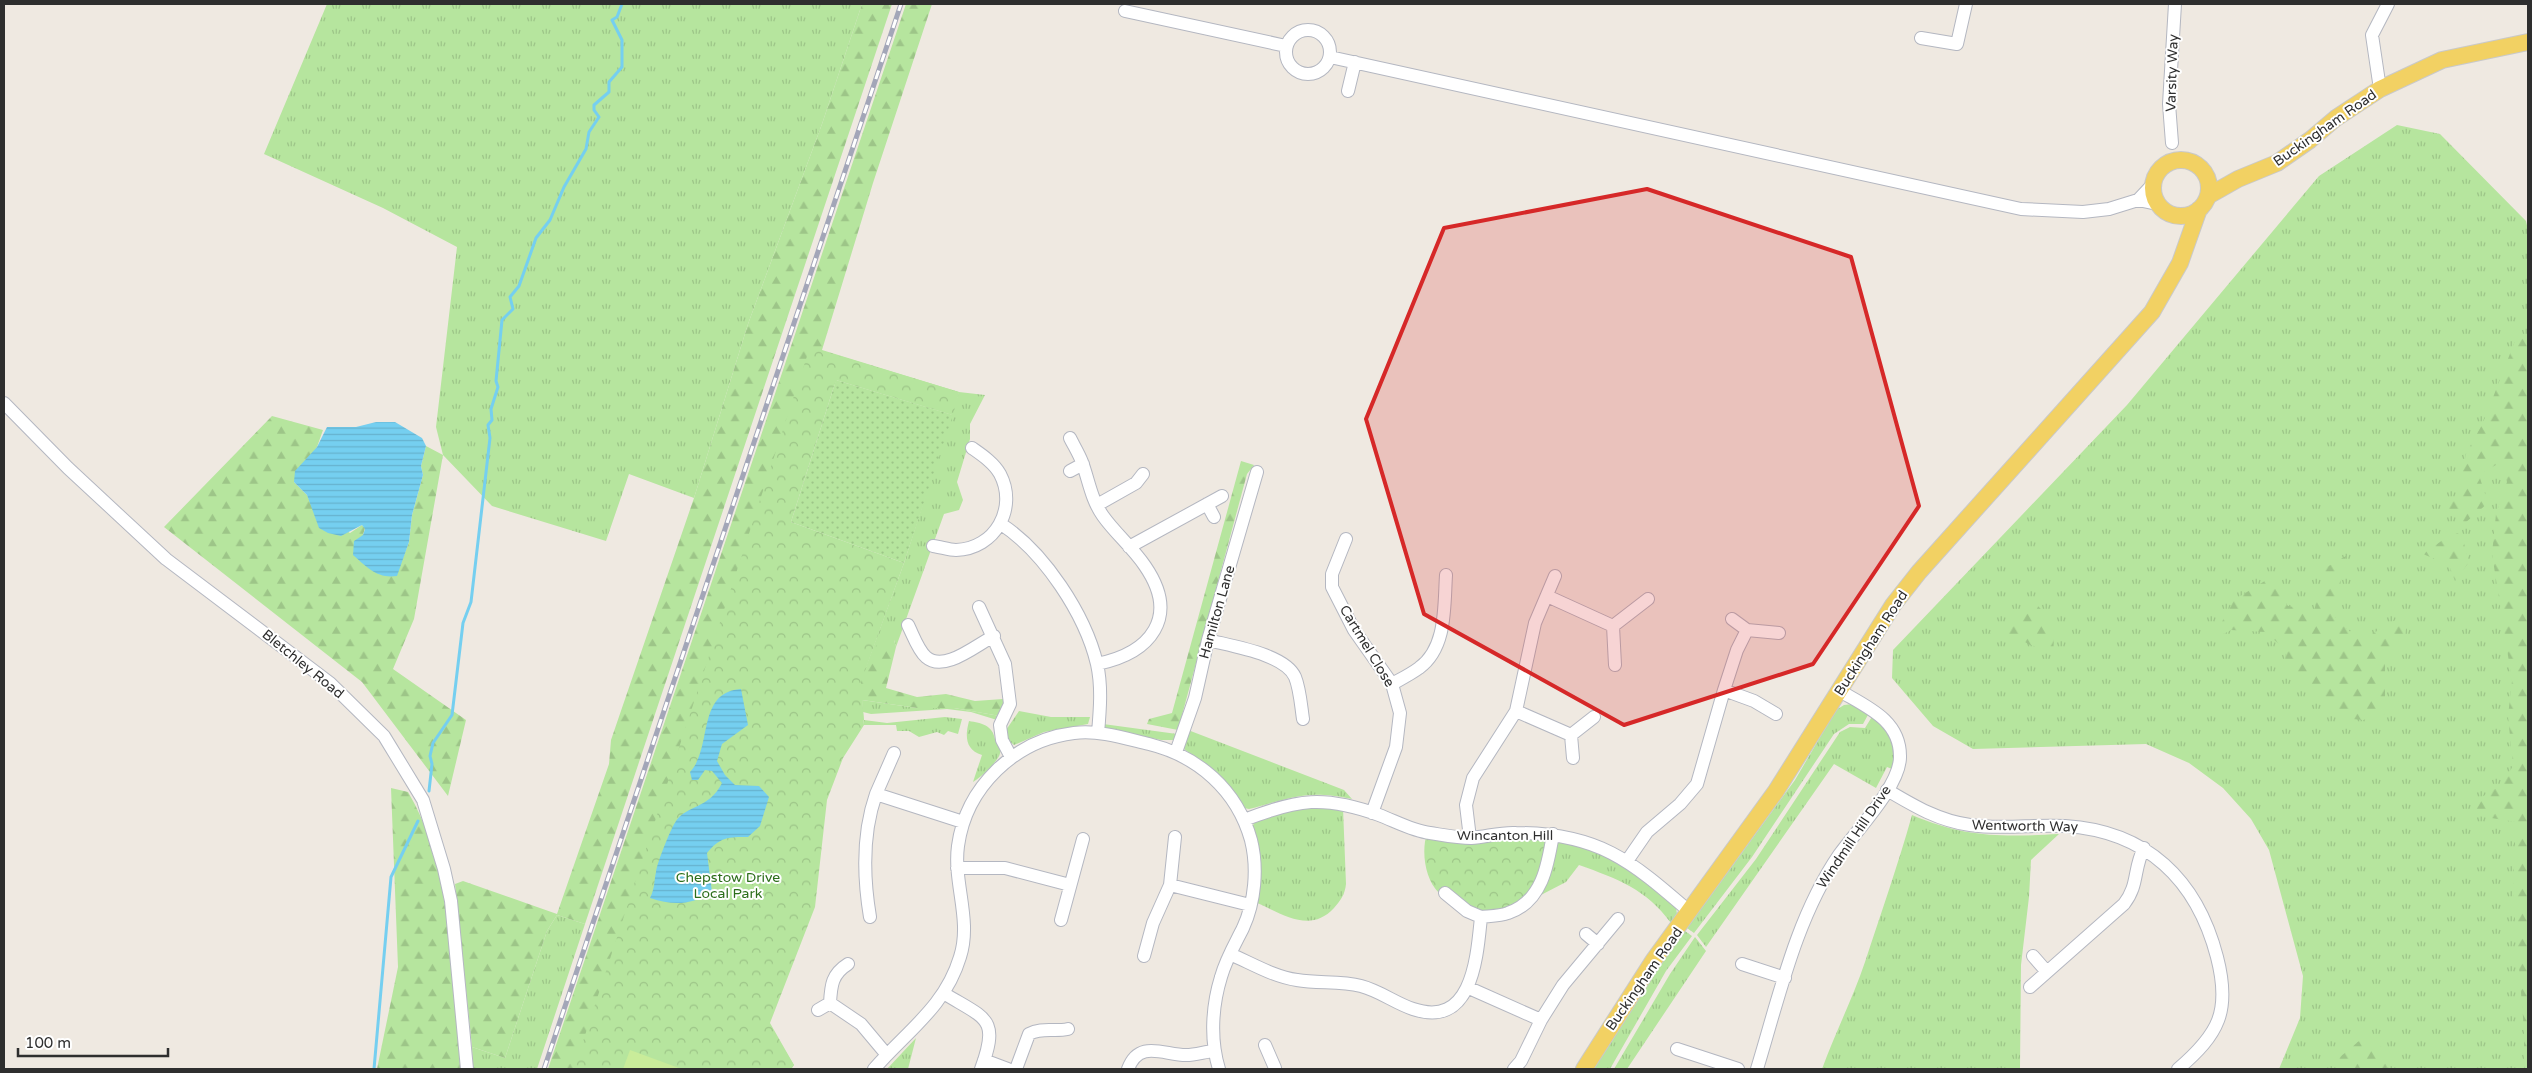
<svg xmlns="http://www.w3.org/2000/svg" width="2532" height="1073" viewBox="0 0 2532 1073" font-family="'Varela Round',sans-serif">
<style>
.grass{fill:url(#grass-tufts)}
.forest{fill:url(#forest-firs)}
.park{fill:url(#park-crowns)}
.garden{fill:url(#garden-dots)}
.pitch{fill:#c9ec9a}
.water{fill:url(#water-rules)}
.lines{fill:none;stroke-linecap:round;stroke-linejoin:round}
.stream{stroke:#75cff0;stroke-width:3}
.minor-casing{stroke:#b4b7c1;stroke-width:14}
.major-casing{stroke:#c9c9c9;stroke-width:18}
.minor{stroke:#fff;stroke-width:12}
.major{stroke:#f2d163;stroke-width:16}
.rail-casing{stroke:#a3a6b8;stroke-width:5}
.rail{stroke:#fff;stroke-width:3;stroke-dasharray:9;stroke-linecap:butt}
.marked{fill:#d62828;fill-opacity:0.2;stroke:#d62828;stroke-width:4;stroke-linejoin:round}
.labels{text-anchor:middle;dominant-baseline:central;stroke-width:4;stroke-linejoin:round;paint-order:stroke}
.street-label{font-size:14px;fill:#2e2e2e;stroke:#fff}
.park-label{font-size:14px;fill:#2c6e1b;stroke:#fff}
</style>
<defs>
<pattern id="grass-tufts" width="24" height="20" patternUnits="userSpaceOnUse" patternTransform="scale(1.25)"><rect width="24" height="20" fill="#b6e59e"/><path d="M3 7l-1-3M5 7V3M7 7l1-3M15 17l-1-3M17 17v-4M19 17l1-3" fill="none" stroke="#9dc588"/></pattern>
<pattern id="forest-firs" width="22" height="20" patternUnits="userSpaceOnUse" patternTransform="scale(1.25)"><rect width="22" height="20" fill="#b6e59e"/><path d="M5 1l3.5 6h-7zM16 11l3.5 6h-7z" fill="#9dc588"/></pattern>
<pattern id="park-crowns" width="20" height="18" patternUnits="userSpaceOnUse" patternTransform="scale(1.25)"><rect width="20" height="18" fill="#b6e59e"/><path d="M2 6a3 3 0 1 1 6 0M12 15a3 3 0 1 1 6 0" fill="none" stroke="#9dc588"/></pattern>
<pattern id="garden-dots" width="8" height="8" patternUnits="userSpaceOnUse" patternTransform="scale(1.25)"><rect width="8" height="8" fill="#b6e59e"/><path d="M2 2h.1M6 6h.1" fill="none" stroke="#9dc588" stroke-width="1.8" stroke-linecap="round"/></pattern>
<pattern id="water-rules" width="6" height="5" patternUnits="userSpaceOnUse" patternTransform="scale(1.25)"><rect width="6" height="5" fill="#75cff0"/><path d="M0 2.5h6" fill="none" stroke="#66b2ce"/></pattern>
</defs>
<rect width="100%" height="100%" fill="#efe9e1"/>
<!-- grass -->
<path class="grass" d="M327,4h535l-40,120 -74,200 -54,174 -65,-24 -23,67 -114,-35 -49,-51 -7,-28 21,-180 -74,-39 -119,-54z
M2397,125l43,9 86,87 2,9v839h-249l21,-51 3,-42 -34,-126 -18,-31 -28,-31 -34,-25 -43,-19 -173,5 -40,-23 -41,-48 1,-28 234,-245 192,-229z
M959,392l26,3 -15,29v15l-13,43 6,18 -4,10 -15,4 -48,133 -2,-7 -28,27 38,-104z
M862,700l55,8h37l46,8 -3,4 -26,-8 -24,-3 -76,5 -8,-2z
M1853,704l16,9 -6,11h-14l-15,10 -82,123 -58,76 -7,-5 108,-148 41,-70 8,-5z
M1019,711l32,6h39l-2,7 -44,8 -30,13 -6,-5 -2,-10z
M1873,715c17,19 24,28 19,54l-5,-2 -11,21 -42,-24 -128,183 -9,-12 59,-76 84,-127 10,-5 15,1z
M945,717l17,2 -4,15 -10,-3 -4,4 -7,-3 -18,5 -10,-6h-12l-1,-6h-32v-5l23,3z
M969,721c13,2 23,4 26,18 1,4 4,7 5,11 3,8 -20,28 -27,32l9,-27c-17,-5 -17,-19 -13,-34z
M1103,724l74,10 -3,6h-13l-57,-12z
M1188,730l156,60 8,9c-47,-10 -60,-1 -103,10l-5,-1 -22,-31 -38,-28z
M1301,806l42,2 3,76c-1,10 -5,16 -12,24 -24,26 -51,6 -79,-6l-2,-71v-6l4,-6z
M1912,815c54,23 91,22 147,19l-28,26 -2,37 -8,68 -1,104h-198c13,-36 31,-71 43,-107 16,-49 33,-97 47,-147z
M1557,841c52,6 81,34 119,67l1,6 -6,9c-25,-34 -53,-44 -92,-58l-13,17 -27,14z
M557,915l28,9 -48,145h-64l-1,-22 33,11 42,-127z
M1685,931l7,5 -26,35 -56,98h-20l67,-105z
M1695,937l11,14 -79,118h-13l56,-95z
M916,1038l-8,31h-21z"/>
<!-- forest -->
<path class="forest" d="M862,4h30l-307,920 -28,-9 -10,16 -42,127 -33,-11 -17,-163 8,-3 94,33 52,-150 2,-24 83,-242 54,-174 74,-200z
M906,4h26l-59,179 -51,167 137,42 -6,23 -116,-35 -79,153 108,134 10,-21 9,-10 9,4 2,7 -10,41 31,9 29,-3 29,7 28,-2 2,8 -5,9 -46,-8h-37l-55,-8 2,20 -19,9 -97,262 46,74 -3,4h-243z
M2520,328l8,20v721h-4v-39l-11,-137 3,-71 -43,-7v-12l29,-19 11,-18 -5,-50 4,-35 -20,-127 4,-40 11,-32 -6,-20 -22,13 9,28 -23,20 -18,-13 12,-21 7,-35 19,-36z
M272,416l51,14 -6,17 -23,35 13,13 6,13 37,25 12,-8 3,3 -2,7 33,41 13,-34 3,-27 11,-40 -2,-9 5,-20 17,9 -29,164 -21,50 73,51 -18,76 -86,-114 -198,-155z
M1241,461l13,4 -7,9 -69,256 -31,-6 2,-5 23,-6z
M2461,532l8,30 -14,19 -6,-16 -26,-11 24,-17z
M2346,556l-12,60 15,15 18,6 42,-25 -5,28 -19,20v54l-22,6 -20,-2 -12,-19 -16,-7 -30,-29 1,-13 -21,-18 -34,-2 -19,10 22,-40 34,-21 20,27 26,4 11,-30v-12z
M2037,605c13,12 19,29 16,46l-23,-6 -15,-9 -30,1z
M391,788l17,4c36,61 40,132 46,200 2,26 6,52 6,77h-83l21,-102z
M2365,1036l30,20 -9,13h-50l4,-12z"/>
<!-- park -->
<path class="park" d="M810,347l149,45 -6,23 -117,-35 -45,142 113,41 -43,119 3,43 -21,33 -16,42 -12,107 -45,116 24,42 -3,4h-217z
M1427,833l126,1 -24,69 -48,14c-12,-7 -32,-14 -42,-24 -14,-14 -18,-41 -12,-60z"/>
<!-- garden -->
<path class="garden" d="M836,380l117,35 -49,148 -113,-41z"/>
<!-- pitch -->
<path class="pitch" d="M630,1050l49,18v1h-56z"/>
<!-- water -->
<path class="water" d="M376,422h19l27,16 4,8 -5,20 2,9 -11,40 -3,27 -12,34c-20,3 -30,-9 -44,-21l1,-14 9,-6 2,-6 -3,-4 -21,11 -13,-3 -9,-5 -12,-33 -13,-13 1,-11 22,-24 10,-20h29z
M741,689l7,36 -26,19 -5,17 8,14 10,10 24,1 10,11 -9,29 -12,11c-20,0 -28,0 -41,16l5,39c-21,13 -38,14 -62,6 5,-10 4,-17 6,-26 1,-9 15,-44 20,-51 11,-16 33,-12 46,-38l-10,-12 -7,-1 -7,10h-6l-2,-8c23,-24 6,-80 51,-83z"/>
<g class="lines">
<!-- stream -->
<path class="stream" d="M429,791l3,-27 -2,-8 3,-13 19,-28 11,-92 8,-21 19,-164 -2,-13 4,-5 -1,-11 7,-22 -2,-6 6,-61 11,-11 -3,-12 9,-11 17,-48 14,-18 14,-33 22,-38 3,-17 10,-15 -5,-7v-5l15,-13v-10l13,-15v-27l-10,-20 5,-3 5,-13
M374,1069l17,-192 27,-56"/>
<defs>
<path id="minor" d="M1125,11l161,35
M1286 52a22 22 0 1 1 44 0a22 22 0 1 1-44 0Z
M1921,38l36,6 9,-40
M1330,57l691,152 62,3 26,-3 29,-9 15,-16
M2380,89l-8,-54 16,-31
M1348,91l7,-29
M2172,143l-3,-39 6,-100
M2138,200l19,4
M4,403l64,65 98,91 164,124 54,53 39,64 21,69 7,32 16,168
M1070,438c4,8 9,16 12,24 7,19 9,37 21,54 12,17 30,32 42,50 35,51 6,87 -48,98
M1070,471l13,-7
M1207,504l7,13
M1097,505l39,-22 7,-9
M1001,524c43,28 84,90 96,140 5,22 3,46 1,69
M1346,539l-14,35v13l22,43 38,54 8,29 -4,34 -24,66
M933,546c8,1 16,4 23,4 39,-1 62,-42 44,-76 -6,-11 -18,-19 -28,-26
M1129,547l93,-51
M1547,596l66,30 35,-27
M979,607l26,57 5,40 -10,21 2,15 9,17
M1732,619l15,11 32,3
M908,625c5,10 10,25 18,32 18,16 50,-12 68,-21
M1613,626l2,39
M1208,640c23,6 77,14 87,37 5,12 6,29 8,42
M1392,684c9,-5 19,-10 27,-16 28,-20 25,-62 27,-93
M1724,690l30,11 22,13
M1516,711l55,24
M1176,752l19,-54 13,-58 49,-168
M1573,758l-2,-23 23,-18
M1887,790c27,16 52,31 83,35 32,5 64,-1 95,1 82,5 132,54 152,131 14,54 2,77 -39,112
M876,794l18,-41
M1244,820c54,-21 80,-25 135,-5 16,6 34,16 51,18 13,2 28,5 41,5 15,-1 30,-6 45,-5 83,0 115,28 174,79
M1470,838l-4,-33 7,-27 43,-67 19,-88 20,-47
M1627,861l20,-29 33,-28 17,-20 27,-94 13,-40 10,-20
M957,868h48l65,17
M1170,885l80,20
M1445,893l22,18 14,6
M870,917c-7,-42 -8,-83 6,-123l87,28
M1061,920l22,-81
M1586,934l12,10
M1230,954c21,9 44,23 67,26 21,4 43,0 64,6 19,5 34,17 52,23 60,20 64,-53 68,-92 9,-1 19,-1 27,-4 34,-11 40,-48 45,-79
M1144,956l9,-33 17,-38 5,-48
M2033,956l14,16
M1742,964l43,14
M2030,987l94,-83c15,-19 9,-35 20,-56
M1469,988l72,32 22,-35 55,-66
M945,994c41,25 55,24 36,75
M830,1003l31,21 26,31
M818,1010l12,-7c1,-18 2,-29 18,-39
M1265,1045l10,23
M1677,1049l61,20
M984,1060l24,9
M874,1069c33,-38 71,-62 86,-112 12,-37 -7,-74 -2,-111 8,-59 57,-106 116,-113 26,-3 50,5 75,11 49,12 88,46 102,96 7,28 4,62 -8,88 -8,16 -17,31 -22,49 -9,29 -11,63 -2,92
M1016,1069l13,-35c13,-7 25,-2 39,-5
M1128,1069c11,-30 36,-14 58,-14 9,0 18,-3 27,-4
M1514,1069l7,-8 20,-41
M1757,1069c22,-72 39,-151 82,-214 17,-24 62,-70 61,-99 0,-36 -33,-49 -60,-65"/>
<path id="major" d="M2153 188a28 28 0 1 1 56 0a28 28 0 1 1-56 0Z
M2208,196l30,-17 39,-16 33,-23 26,-22 44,-29 62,-29 86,-18
M1584,1069l69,-108 123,-170 117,-186 26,-33 233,-260 28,-49 19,-54"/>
</defs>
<!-- minor casing -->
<use href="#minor" class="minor-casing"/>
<!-- major casing -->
<use href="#major" class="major-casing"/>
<!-- minor -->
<use href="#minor" class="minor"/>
<!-- major -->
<use href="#major" class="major"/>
<defs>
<path id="rail" d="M544,1069l357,-1065"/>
</defs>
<!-- rail casing -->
<use href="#rail" class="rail-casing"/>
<!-- rail -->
<use href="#rail" class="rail"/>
</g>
<!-- marked area -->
<path class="marked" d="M1647,189l204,68 68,249 -106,158 -189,61 -200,-111 -58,-195 78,-191z"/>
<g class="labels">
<!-- street labels -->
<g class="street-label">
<text transform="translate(2172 73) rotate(-88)">Varsity Way</text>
<text transform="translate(2325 128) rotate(-35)">Buckingham Road</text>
<text transform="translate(1217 612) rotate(-74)">Hamilton Lane</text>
<text transform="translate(1871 643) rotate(-57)">Buckingham Road</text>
<text transform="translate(1367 646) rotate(59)">Cartmel Close</text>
<text transform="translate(303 664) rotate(39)">Bletchley Road</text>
<text transform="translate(2025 826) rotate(1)">Wentworth Way</text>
<text x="1505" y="835">Wincanton Hill</text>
<text transform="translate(1854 837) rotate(-56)">Windmill Hill Drive</text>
<text transform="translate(1644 979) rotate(-55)">Buckingham Road</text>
</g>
<!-- park labels -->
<g class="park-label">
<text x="728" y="877">Chepstow Drive<tspan x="728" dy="16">Local Park</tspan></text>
</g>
</g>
<!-- border -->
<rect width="2532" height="1073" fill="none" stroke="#2e2e2e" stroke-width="10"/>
<!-- scale -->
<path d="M18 1048v8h150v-8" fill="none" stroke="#2e2e2e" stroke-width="2.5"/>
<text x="25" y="1048" font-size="15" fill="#2e2e2e" stroke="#ffffff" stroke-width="4" paint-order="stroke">100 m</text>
</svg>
